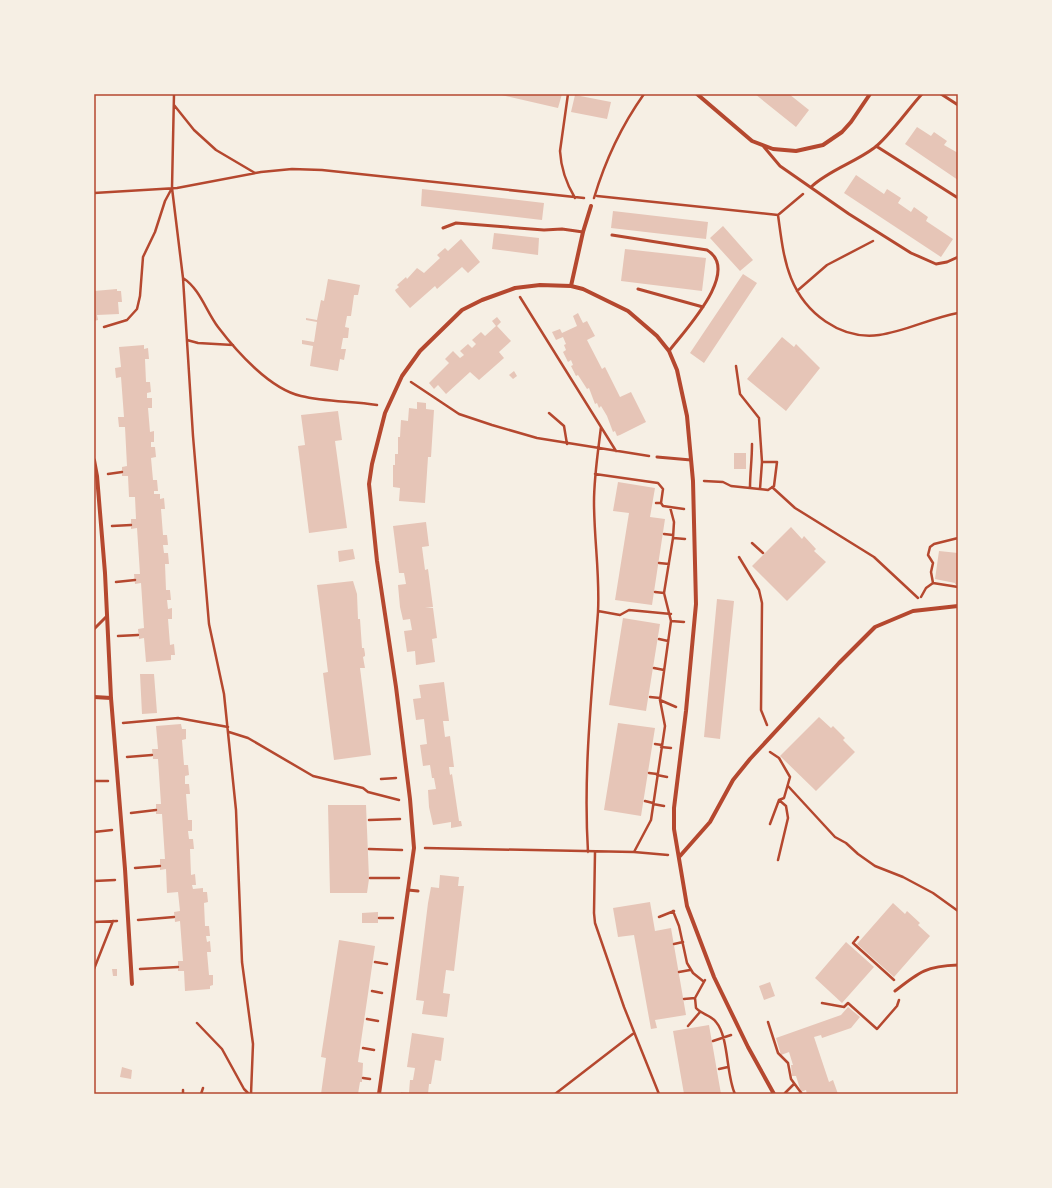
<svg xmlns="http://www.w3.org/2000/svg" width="1052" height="1188" viewBox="0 0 1052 1188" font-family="Roboto,sans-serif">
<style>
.building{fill:#e6c5b7}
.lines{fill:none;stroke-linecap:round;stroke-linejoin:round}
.path{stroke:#b5482f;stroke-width:2.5}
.service{stroke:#b5482f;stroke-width:3}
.minor{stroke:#b5482f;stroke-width:4}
.neatline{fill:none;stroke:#b5482f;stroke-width:1.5}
</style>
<rect width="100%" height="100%" fill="#f6efe4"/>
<!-- building -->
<path class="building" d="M497,94h65l-4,14z
M755,94h34l20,16 -13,17z
M575,95l36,7 -4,17 -36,-7z
M917,127l14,9 3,-4 13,9 -3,4 14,8v27l-53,-36z
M856,175l28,19 3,-5 14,9 -3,5 13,9 3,-5 14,10 -2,4 27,18 -12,18 -97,-64z
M422,189l122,14 -2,17 -121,-14z
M613,211l95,11 -2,17 -95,-11z
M723,226l30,34 -13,11 -30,-33z
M494,233l45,5 -1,17 -46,-6z
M461,239l19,23 -12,11 -6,-6 -25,22 -2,-3 -25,22 -14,-16 -1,-2 4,-3 -2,-2 9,-8 1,2 10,-11 7,5 16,-15 -3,-3 8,-7 3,3z
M625,249l81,9 -4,33 -81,-10z
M743,274l14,9 -53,80 -14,-10z
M328,279l32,6 -2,10h-4l-3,21h-4l-2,11 4,1 -1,10h-5l-2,11h5l-2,11 -4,-1 -2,12 -28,-5 3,-20 -11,-2v-4l12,2 3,-20 -11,-2v-2l11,2 4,-20 3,1z
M117,289v2h4l1,11h-4l1,12 -22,1 1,5 -4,1v-30z
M578,313l5,10 4,-2 8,15 -8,4 15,29 3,-2 15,30 11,-5 15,30 -26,13 -3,1 -2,-5 -2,1 -6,-16 -6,-10 -2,2 -2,-5 -2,1 -6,-16 -2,1 -9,-14 -2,1 -5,-10 2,-1 -2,-5 -3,2 -5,-10 3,-2 -2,-5 2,-1 -3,-7 -7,3 -4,-8 8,-3 2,4 15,-7 -4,-10z
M497,317l4,5 -4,4 14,15 -12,11 5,6 -25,22 -9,-8 -24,22 -8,-9 -4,4 -5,-6 20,-20 -4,-4 8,-8 7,7 4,-3 -4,-4 8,-7 4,4 4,-4 -4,-4 9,-8 4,4 11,-10 -4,-5z
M782,337l12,10 2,-3 24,24 -34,43 -39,-32z
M144,345v4l4,-1 1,11h-4l1,23h4l1,10 -4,1v5h5v10h-4l2,24 4,-1v11h-3v5h4l1,10 -5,1 2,22h4l1,11h-4v3h6v5l4,-1 1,11h-4l2,26h4l1,10h-5l1,8h4l1,11h-4l1,26h4l1,10h-4l1,9 4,-1v11h-4l2,26 4,-1 1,11h-4v5l-25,2 -2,-24 -5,1 -1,-10 6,-1 -3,-45 -6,1 -1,-10h6l-3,-46 -6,1v-10h5l-1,-22h-6l-1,-21h-6v-9l5,-1 -2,-39h-6l-1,-10h6l-3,-40 -5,1 -1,-10 6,-1 -2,-20z
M514,371l3,5 -4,3 -4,-4z
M417,402l9,1v6l8,1 -3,47h-3l-3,46 -26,-2 1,-13 -7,-1v-22h2v-11h3v-17h2l1,-17 7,1 1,-13 8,1z
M338,411l4,29 -7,1 12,87 -38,5 -11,-87 7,-1 -4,-30z
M734,453h12v16h-12z
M618,482l37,6 -5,29 15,2 -13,86 -37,-5 14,-87 -16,-2z
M426,522l3,24 -7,1 3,23 3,-1 5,38 -8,1h8l4,30 -5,1 3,23 -19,3 -1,-14 -8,1 -3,-21 8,-1 -2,-11 -7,1 -3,-13 -2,-22 8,-1 -2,-11h-5l-6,-47z
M791,527l11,12 2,-3 12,13 -2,2 12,11 -39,39 -35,-35z
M353,549l2,10 -16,3 -1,-11z
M939,551l19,2v33l-3,-2v-1l-20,-4z
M353,581l4,13 1,25h2l2,29h2l1,6v2l-2,1 2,11h-5l11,87 -37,5 -11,-87 5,-1 -11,-87z
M717,599l17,2 -14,138 -16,-2z
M623,618l37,6 -14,87 -37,-6z
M140,674h14l3,39 -15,1z
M444,682l5,39h-6l2,16 5,-1 4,31h-5l1,8 2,-1 7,47h2l1,5 -11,2v-6l-18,3 -4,-18 -1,-17 8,-1 -2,-11h-2l-2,-13 -7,1 -3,-21 7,-1 -3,-25 -8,1 -3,-21 8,-1 -2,-13z
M819,717l12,11 2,-2 12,12 -2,2 12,12 -39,39 -36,-35z
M618,723l37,5 -14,88 -37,-6z
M181,724l1,5h4v10l-4,1 2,25h4l1,10 -4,1v8h4l1,10h-4l2,26h4v11h-4l1,8h4l1,10h-4l1,26 4,-1 1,11h-4l1,4 10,-1v4h4l1,10 -4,1 1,23h4l1,10h-4l1,6 3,-1 1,11h-4l2,23h4v10l-3,1v3l-25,2 -1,-20h-6v-10h5l-3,-40 -5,1 -1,-10 6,-1 -2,-19 -11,1 -1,-24 -6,1v-11h5l-3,-45h-6v-10h5l-3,-45h-5l-1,-10h6l-2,-23z
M328,805h38l3,74 -2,14h-37z
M440,875l19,2 -1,9h6l-10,85 -8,-1 -3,23 7,1 -3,23 -25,-3 2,-13 -8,-1 12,-97 3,-16 8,1z
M650,902l5,29 16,-3 15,87 -31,5 2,8 -6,1 -17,-94 -16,2 -5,-29z
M893,903l12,11 2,-3 13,12 -2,2 12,11 -36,41 -37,-33z
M378,912v11h-16v-10z
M339,940l36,6 -17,116 5,1 -1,19h-2l-2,12h-37l5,-36 -5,-1z
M846,942l28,25 -32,36 -27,-25z
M112,969h5v7h-4z
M770,982l5,14 -11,4 -5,-14z
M848,1007l12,10 -9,11 -29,10 -1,-3 -7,2 15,45 4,-2 5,14h-31l-1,-4 -5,2 -5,-16h-4l-1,-11h2l-4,-13 -8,3 -5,-17 65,-23z
M709,1025l12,69h-37l-11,-63z
M412,1033l32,5 -3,23 -6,-1 -4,24h-2l-1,10h-27v-2l8,1 1,-13h3l2,-12 -8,-1z
M122,1067l10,3 -1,9 -11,-2z"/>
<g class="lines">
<!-- path -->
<path class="path" d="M174,94l-2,94 11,90 10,158 16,188 15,70 12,116 6,152 11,82 -2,50
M568,94l-8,57c1,18 6,32 15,47
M174,105l20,25 22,20 39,23
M94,193l83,-5 84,-16 31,-3 30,1 262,28
M597,196l181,19 25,-21
M594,198c11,-37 28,-73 50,-104
M778,215c3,21 5,43 13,63 14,35 49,62 88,57 27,-4 52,-17 79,-22
M183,278c17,11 23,33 35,49 19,25 52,62 83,69 25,6 51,5 76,9
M797,291l30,-26 46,-24
M520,297l96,154
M104,327l23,-7 10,-11 3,-13 3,-39 12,-25 10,-31 7,-13
M187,340l11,3 35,2
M736,366l4,28 19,24 3,44 -2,27
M411,382l48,32 33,11 45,13 112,18
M549,413l15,13 3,18
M108,474l14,-2
M595,474l63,9 5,6 -2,14
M704,481l19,1 8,4 37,4 6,-4 3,-24h-15
M772,487l23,21 79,49 44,41
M750,488c0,-15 2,-28 2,-44
M656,503h5l2,3 21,3
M112,526l19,-1
M664,534l9,1
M673,538l12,1
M752,543l11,10
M739,557l20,33 3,13 -1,107 6,15
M659,563l10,1
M116,582l19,-2
M933,583l-2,-11 2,-9 -5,-8 2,-8 4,-3 24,-6
M933,583l25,4
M655,592l9,1
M921,597l5,-9 7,-5
M598,611l22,4 9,-5 42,4
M671,621l13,1
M118,636l20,-1
M659,639l9,2
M654,668l10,2
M650,697l10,1
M660,700l16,7
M123,723l55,-5 50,9
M229,732l19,6 65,38 50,12 5,4 31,8
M655,744l7,1
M661,747l10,1
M770,752l9,6 11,19 -6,21 -5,2 -9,24
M127,757l25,-2
M649,773l8,1
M657,775l10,2
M381,779l15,-1
M94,781h14
M788,786l47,51 11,6 12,11 17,12 28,11 30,16 25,18
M645,801l8,2
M653,804l11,2
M131,813l25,-3
M369,820l31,-1
M94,832l18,-2
M425,848l209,4 34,3
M369,849l33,1
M588,852c-5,-80 4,-160 10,-240 2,-37 -4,-73 -4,-110 0,-25 4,-50 7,-75
M595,852l-1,61 1,10 29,84 35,87
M634,852l17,-32 14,-94 -5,-26 11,-79 -7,-28 9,-55 1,-16 -4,-15
M778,860l10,-42 -2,-12 -7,-6
M135,868l25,-2
M370,878h29
M94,881l21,-1
M673,911l6,15 8,37 6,10 10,8
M659,917l15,-6
M379,918h14
M138,920l36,-3
M94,922l23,-1
M858,937l-5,6 41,37
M674,944l9,-2
M375,962l12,2
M94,969l19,-48
M140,969l38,-2
M679,972l11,-2
M705,980l-10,18 1,10c5,6 15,7 20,14 13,15 10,53 19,72
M372,991l10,2
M684,999l11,-1
M822,1003l22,4 4,-4 29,26 20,-23 2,-6
M367,1019l11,2
M768,1022l10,31 10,10 3,16 11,15
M197,1023l25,26 22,40 5,5
M688,1026l12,-14
M713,1041l18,-6
M363,1048l11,2
M719,1069l9,-2
M363,1078l7,1
M785,1093l9,-9
M183,1094v-4
M201,1094l2,-6
M555,1094l79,-61"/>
<!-- service -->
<path class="service" d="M941,94l17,11
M876,146l82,52
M764,147l16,19 69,48 62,39 25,11 11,-2 11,-5
M811,187c18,-17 43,-24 63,-39 14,-10 35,-40 48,-54
M443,228l13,-5 88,7 18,-1 21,3
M612,235l95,15c35,21 -23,81 -38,101
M638,289l65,18
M657,457l34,3
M94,629l13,-13
M408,890l10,1
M895,991c24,-19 31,-25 63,-26"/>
<!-- minor -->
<path class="minor" d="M697,94l55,47 21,8 23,2 27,-6 19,-13 9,-10 19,-28
M571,286l12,-54 8,-26
M94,460l3,16 8,97 6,125 14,171 7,115
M94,697l17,1
M680,856l30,-34 23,-42 17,-21 89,-96 36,-36 38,-16 45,-5
M379,1094l35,-246 -4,-49 -14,-112 -19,-126 -8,-77 3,-20 13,-51 17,-37 18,-25 42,-41 20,-10 33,-12 25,-3 31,1 12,3 45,22 29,25 12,15 8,19 10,46 6,65 3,123 -10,107 -12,97v21l13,77 27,71 34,70 26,47"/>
</g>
<!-- border -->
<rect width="1052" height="1188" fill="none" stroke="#f6efe4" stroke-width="190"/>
<rect x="95" y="95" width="862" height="998" class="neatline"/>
</svg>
